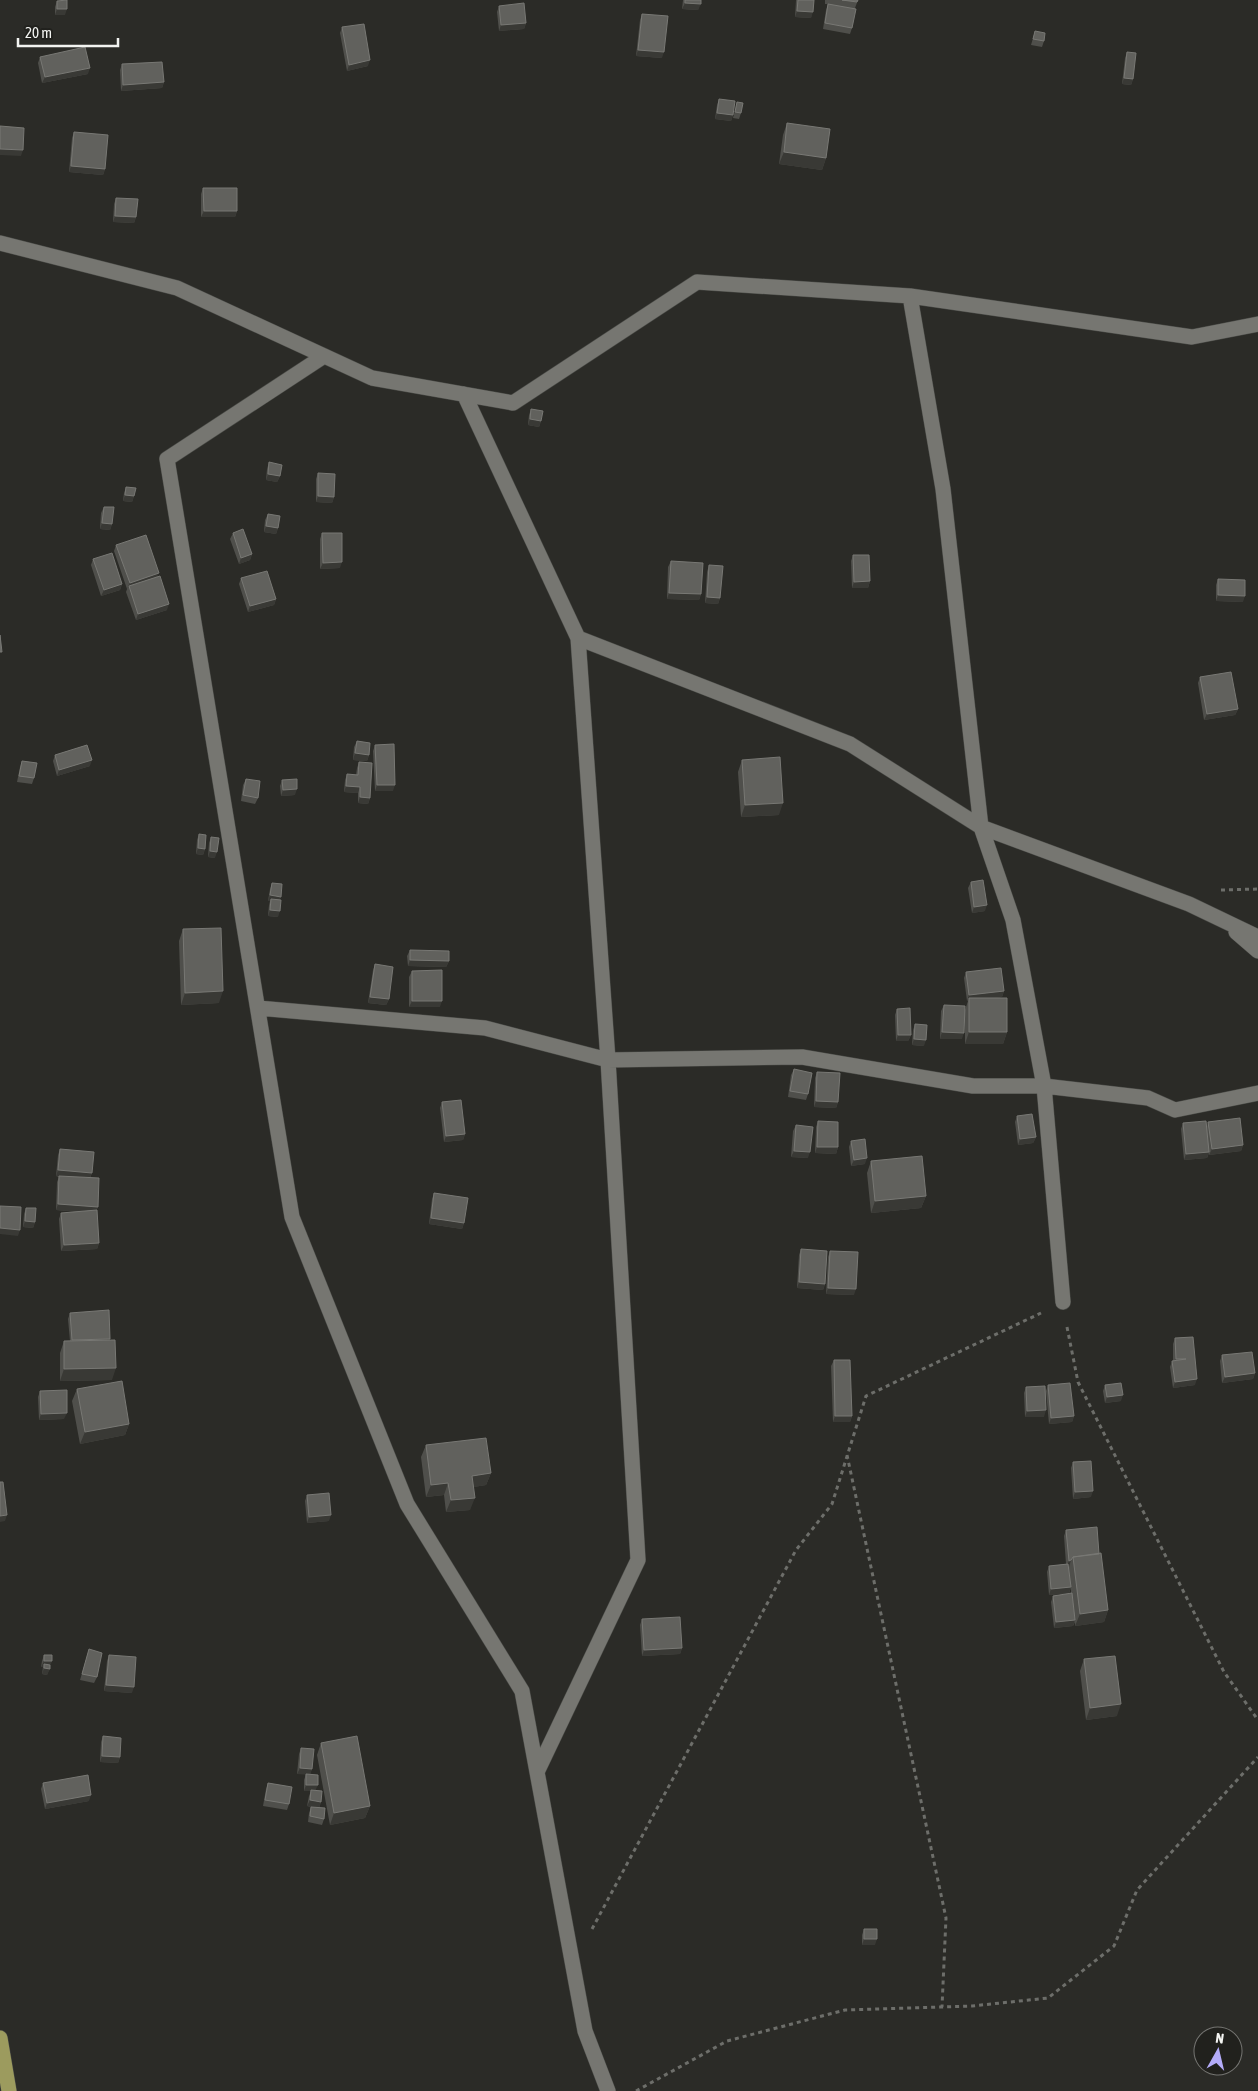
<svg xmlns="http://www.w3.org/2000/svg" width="1258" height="2091" viewBox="0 0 1258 2091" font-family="'Asap Condensed',sans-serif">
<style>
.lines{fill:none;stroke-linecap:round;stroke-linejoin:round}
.street-casing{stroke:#494a46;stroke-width:16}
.primary-casing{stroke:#494a46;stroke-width:16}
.path{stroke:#6d6e6a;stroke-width:3;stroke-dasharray:4 4;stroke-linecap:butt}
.street{stroke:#767671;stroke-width:15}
.primary{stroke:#9c9b5e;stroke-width:15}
.wall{fill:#4f4f4b}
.shaded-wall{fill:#393935}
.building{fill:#61615d;stroke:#787874}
</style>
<rect width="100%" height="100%" fill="#2b2b27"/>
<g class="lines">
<defs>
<path id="street" d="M0,243l177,45 195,90 141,25 184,-121 213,14 282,41 66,-13
M910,296l33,193 38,338 32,93 31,166 19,216
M324,356l-157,103 125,758 115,287 115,187 63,340 23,60
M464,394l114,244 272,106 131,83 208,77 69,33
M1236,932l22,19
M258,1008l227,20 123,32 194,-3 171,29h71l104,12 27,12 83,-17
M537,1772l101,-212 -30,-500 -30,-422"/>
<path id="primary" d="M0,2038l9,53"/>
</defs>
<!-- street casing -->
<use href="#street" class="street-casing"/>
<!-- primary casing -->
<use href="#primary" class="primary-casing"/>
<!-- path -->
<path class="path" d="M1221,890l37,-1
M1067,1327l11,55 146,290 34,48
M847,1455l99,463 -4,89
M592,1929l204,-379 36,-46 34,-108 175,-83
M636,2091l91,-50 118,-31 127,-4 76,-8 66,-52 23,-56 121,-133"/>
<!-- street -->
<use href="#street" class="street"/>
<!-- primary -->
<use href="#primary" class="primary"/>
</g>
<!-- wall -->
<path class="wall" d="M683,0h18l-3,10 -16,-1z
M796,0h18l-3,18 -16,-1z
M825,0h33l-3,8 -3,20 -2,6 -27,-5 3,-19 2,-6h-3z
M57,1l8,14h-10v-8z
M499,6l27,17 -2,6 -25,2 -2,-19z
M642,14l20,44 -26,-2 4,-36z
M342,27l26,39 -21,5 -7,-38z
M1035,31l9,10 -2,6 -11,-2z
M1127,52l6,27 -2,6 -9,-1 3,-26z
M40,57l48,17 -46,9 -4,-20z
M122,64l42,18 -2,6 -41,3 -1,-21z
M719,99l14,16 -2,6 -16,-2 2,-14z
M737,102l4,11 -2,6 -6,-1z
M787,123l39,35 -4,12 -43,-6 4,-29z
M74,132l31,37 -2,6 -34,-3 3,-34z
M203,188l34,23 -2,6h-34v-23z
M116,198l20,19 -2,6 -21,-1 1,-18z
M531,409l10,12 -2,6 -11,-2 1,-10z
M269,462l11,14 -3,6 -11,-2 1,-11z
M318,473l16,24 -2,6 -16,-1v-23z
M126,487l8,9 -2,6 -9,-1 1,-8z
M104,507l8,17 -2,6 -10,-1 1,-16z
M268,514l10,14 -2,6 -12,-2 1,-12z
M233,533l19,21 -2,6 -11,4 -9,-25z
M322,533l18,35 -20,1v-30z
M116,545l41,32 10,33 -31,10 -10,-28 1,-3 -13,-38z
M853,555l17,26 -2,7h-16l-1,-27z
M93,559l29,25 -2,6 -19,6 -10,-31z
M671,561l30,33 -2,6 -32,-1 1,-32z
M709,565l11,33 -2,6 -13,-1 2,-31z
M241,578l35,21 -2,6 -26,7 -9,-28z
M1218,579l25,23 -27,-1v-16z
M1200,677l38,32 -3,6 -31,5 -6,-37z
M357,741l12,14 -2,6 -14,-1 1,-13z
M375,745l18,46h-18l-2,-40z
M55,755l35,11 -33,10 -4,-15z
M742,760l37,55 -38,2 -3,-45z
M22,761l12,17 -2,6 -15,-2 3,-15z
M359,762l11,36 -2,6 -10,-1v-10l-14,-1 1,-12 2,-6 9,1 1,-7z
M246,779l12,19 -3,6 -14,-3 2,-16z
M282,780l13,15 -14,1 -1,-10z
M199,834l6,15 -2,6 -7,-1 1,-14z
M211,837l4,21 -7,-1 1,-14z
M971,882l14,29 -13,2 -4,-25z
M272,883l9,14 -2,3 -1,17 -10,-1 1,-11 1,-4h-2l2,-12z
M183,929l36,74 -38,2 -2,-64z
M410,950l39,11 -3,6 -38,-1 -1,-10z
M375,964l14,35 -3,6 -18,-2 5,-33z
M412,971l28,36h-31v-30z
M966,972l38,19 -2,6 -9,1 14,34 -4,12h-38v-34l3,-9h-1l-3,-23z
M944,1005l18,34h-22l1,-28z
M897,1009l14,26 -3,6h-12l-1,-26z
M915,1024l9,22 -12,-1 1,-15z
M794,1069l14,25 -2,6 -18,-3 3,-22z
M817,1072l21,30 -2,6 -22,-1 1,-29z
M442,1102l23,32 -2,6 -19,2 -4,-34z
M1017,1116l19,21 -3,6 -15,2 -3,-23z
M818,1121l20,26 -2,7 -21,-1 1,-26z
M1208,1122l35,23 -2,6 -32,4v-2l-2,5 -23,2 -3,-31 2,-6 24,3z
M796,1125l12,33 -17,-1 2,-26z
M851,1141l14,23 -14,2 -2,-19z
M60,1149l32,24 -2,5 8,29 -2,3 3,33 -2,6 -36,2 -2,-32 2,-6 19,-1 -24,-2 1,-28 2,-5 -3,-1 2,-21z
M871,1161l55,35 -5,12 -50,5 -4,-40z
M434,1193l30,30 -2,6 -33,-5 3,-25z
M26,1208l9,14 -2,6 -10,-1 1,-13z
M801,1249l24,35 -2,6 -26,-2 2,-33z
M830,1251l24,44 -28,-1 2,-37z
M70,1313l42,67 -52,1v-28l4,-12h6l-2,-22z
M1175,1338l20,47 -22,3 -3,-21 2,-6h1v-17z
M1222,1355l33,18 -2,6 -31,4 -2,-22z
M834,1360l18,56 -2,6h-17l-2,-56z
M1048,1385l26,31 -2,6 -23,2 -3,-33z
M1105,1385l16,16 -16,2 -2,-12z
M1026,1387l18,30h-19l-1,-24z
M77,1389l52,35 -4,11 -45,9 -8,-43z
M40,1391l24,28 -25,1 -1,-23z
M426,1445l65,28 -5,12 -13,2 -3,23 -24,2 -2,-17 -18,2 -5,-40z
M1073,1462l18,35 -18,2 -2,-31z
M307,1495l22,26 -22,2 -2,-22z
M1066,1530l33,24 9,56 -4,12 -29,4v-4l-2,4 -19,2 -3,-26 2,-6 18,-2v-6l-2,5 -20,2 -2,-23 2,-6 17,-2 -2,-28z
M642,1619l40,29 -2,6 -38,2 -2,-31z
M89,1649l8,28 -3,6 -14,-3z
M44,1655l6,12 -3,8 -5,-1 1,-7h-2l1,-6z
M109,1655l23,38 -28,-2 3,-30z
M1084,1659l33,57 -31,4 -6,-49z
M103,1736l17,21 -2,6 -18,-1 1,-20z
M321,1743l49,63 -5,12 -35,7 -13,-70z
M301,1748l11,21 -2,5 6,17 5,11 -2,6 5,11 -2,6 -14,-3 1,-9 2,-6 -4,-1 2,-10 2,-5h-7v-11l2,-6h-9l2,-20z
M43,1783l46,18 -44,8 -4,-20z
M268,1783l21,21 -2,6 -24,-4 3,-17z
M864,1929l11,16h-13v-10z"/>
<!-- shaded-wall -->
<path class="shaded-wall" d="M685,3l16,1 -3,6 -16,-1z
M57,9h10l-2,6h-10z
M797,11l16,1 -2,6 -16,-1z
M526,23l-2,6 -25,2 2,-6z
M638,50l26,2 -2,6 -26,-2z
M370,60l-2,6 -21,5 2,-6z
M90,68l-2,6 -46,9 3,-6z
M1124,78l9,1 -2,6 -9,-1z
M164,82l-2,6 -41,3 2,-6z
M717,113l16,2 -2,6 -16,-2z
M0,149l23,1 -2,6 -21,-1z
M784,152l42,6 -4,12 -43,-6z
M71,166l34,3 -2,6 -34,-3z
M204,211h33l-2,6h-34z
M115,216l21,1 -2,6 -21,-1z
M530,419l11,2 -2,6 -11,-2z
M268,474l12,2 -3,6 -11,-2z
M125,495l9,1 -2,6 -9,-1z
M318,496l16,1 -2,6 -16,-1z
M102,523l10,1 -2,6 -10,-1z
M266,526l12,2 -2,6 -12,-2z
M252,554l-2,6 -11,4 2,-6z
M342,562l-2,6 -20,1 3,-6z
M159,573l-3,6 -27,7 -2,3 3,-6z
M870,581l-2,7h-16l2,-6z
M122,584l-2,6 -19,6 3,-6z
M669,593l32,1 -2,6 -32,-1z
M1218,595l27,1 -2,6 -27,-1z
M707,597l13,1 -2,6 -13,-1z
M276,599l-2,6 -26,7 2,-6z
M169,604l-2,6 -31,10 2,-6z
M1238,709l-3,6 -31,5 3,-6z
M355,753l14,2 -2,6 -14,-1z
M92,760l-2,6 -33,10 2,-6z
M377,785h18l-2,6h-18z
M346,786l14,1 -2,6 -14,-1z
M297,789l-2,6 -14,1 2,-6z
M360,797l10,1 -2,6 -10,-1z
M783,803l-4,12 -38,2 4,-12z
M198,848l7,1 -2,6 -7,-1z
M210,851l7,1 -2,6 -7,-1z
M270,895l11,2 -3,6 -7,-4 -1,2h-2z
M987,905l-2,6 -13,2 2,-6z
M270,910l10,1 -2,6 -10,-1z
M410,960l39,1 -3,6 -38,-1z
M223,991l-4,12 -38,2 4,-12z
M1004,991l-2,6 -33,4v-3l-1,3h-1l2,-6z
M370,997l19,2 -3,6 -18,-2z
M412,1001h30l-2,6h-31z
M942,1032l22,1 -2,6h-22z
M969,1032h38l-4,12h-38z
M898,1035h13l-3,6h-12z
M914,1039l12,1 -2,6 -12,-1z
M816,1101l22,1 -2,6 -22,-1z
M465,1134l-2,6 -19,2 2,-6z
M1036,1137l-3,6 -15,2 2,-6z
M1243,1145l-2,6 -32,4 3,-6z
M817,1147h21l-2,7 -21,-1z
M794,1151l16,1 -2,6 -17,-1z
M1209,1152l-2,6 -23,2 2,-6z
M867,1158l-2,6 -14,2 3,-6z
M58,1170l34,3 -3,6 -33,-3z
M926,1196l-5,12 -50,5 4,-12z
M58,1204l40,3 -2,6 -40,-3z
M431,1218l33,5 -2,6 -33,-5z
M25,1221l10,1 -2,6 -10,-1z
M0,1228l20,2 -2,6 -18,-2z
M99,1243l-2,6 -36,2 3,-6z
M799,1282l26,2 -2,6 -26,-2z
M828,1288l28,1 -2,6 -28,-1z
M110,1339l-2,6 -38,2 2,-7z
M116,1368l-4,12 -52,1 4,-12z
M1255,1373l-2,6 -31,4 3,-6z
M1197,1379l-2,6 -22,3 2,-6z
M1123,1395l-2,6 -16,2 2,-6z
M1046,1410l-2,7h-19l2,-6z
M67,1413l-3,6 -25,1 2,-6z
M835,1416h17l-2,6h-17z
M1074,1416l-2,6 -23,2 2,-6z
M129,1424l-4,11 -45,9 5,-12z
M491,1473l-5,12 -18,3 4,-12z
M448,1483l-4,12 -18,2 5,-12z
M1093,1491l-2,6 -18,2 2,-7z
M475,1498l-5,12 -24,2 5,-12z
M7,1515l-2,6 -5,1v-6z
M331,1515l-2,6 -22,2 2,-6z
M1071,1560l-2,7h-3l3,-6z
M1071,1587l-2,6 -20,2 2,-6z
M1108,1610l-4,12 -29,4 5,-12z
M1075,1620l-2,6 -19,2 2,-6z
M682,1648l-2,6 -38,2 2,-6z
M44,1661h8l-2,6 -6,-3 -1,3h-2z
M44,1668l6,1 -3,6 -5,-1z
M106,1685l28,2 -2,6 -28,-2z
M1121,1704l-4,12 -31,4 4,-12z
M102,1756l18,1 -2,6 -18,-1z
M300,1768l12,1 -2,6 -13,-1z
M306,1785h12l-3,6h-11z
M91,1795l-2,6 -44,8 2,-6z
M310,1800l11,2 -2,6 -12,-2z
M370,1806l-5,12 -35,7 4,-12z
M864,1939h13l-2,6h-13z"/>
<!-- building -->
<path class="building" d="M67,0v9h-10v-8z
M685,0h16v4l-16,-1z
M798,0h16l-1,12 -16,-1z
M842,0h16l-1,2z
M524,3l2,20 -25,2 -2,-19z
M828,4l28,5 -4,19 -27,-5z
M642,14l26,2 -4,36 -26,-2z
M364,24l6,36 -21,5 -7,-38z
M1035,31l10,2 -1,8 -11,-2z
M85,47l5,21 -45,9 -5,-20z
M1127,52l9,1 -3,26 -9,-1z
M162,62l2,20 -41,3 -1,-21z
M719,99l16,2 -2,14 -16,-2z
M737,102l6,1 -2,10 -6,-1z
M787,123l43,6 -4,29 -42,-6z
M0,126l24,2 -1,22 -23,-1z
M74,132l34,3 -3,34 -34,-3z
M203,188h34v23h-33z
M116,198l22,1 -2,18 -21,-1z
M531,409l12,2 -2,10 -11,-2z
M269,462l13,3 -2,11 -12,-2z
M318,473l17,1 -1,23 -16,-1z
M126,487l10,1 -2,8 -9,-1z
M104,507h10l-2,17 -10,-1z
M268,514l12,2 -2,12 -12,-2z
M243,529l9,25 -11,4 -8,-25z
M322,533h20v29l-19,1z
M146,535l13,38 -29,10 -14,-38z
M112,553l10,31 -18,6 -11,-31z
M853,555h16l1,26 -16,1z
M671,561l32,2 -2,31 -32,-1z
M709,565l14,1 -3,32 -13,-1z
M267,571l9,28 -26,7 -9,-28z
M160,576l9,28 -31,10 -9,-28z
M1218,579l27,1v16l-27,-1z
M0,635l2,17h-2z
M1231,672l7,37 -31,5 -7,-37z
M357,741l13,2 -1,12 -14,-2z
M394,744l1,41h-18l-2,-40z
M87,745l5,15 -33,10 -4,-15z
M780,757l3,46 -38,2 -3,-45z
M22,761l15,2 -3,15 -15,-2z
M359,762l13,1 -2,35 -10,-1v-10l-14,-1 1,-12 11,1z
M246,779l14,2 -2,17 -15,-3z
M297,779v10l-14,1 -1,-10z
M199,834l7,1 -1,14 -7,-1z
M211,837l8,1 -2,14 -7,-1z
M983,880l4,25 -13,2 -3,-25z
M272,883l10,1 -1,13 -11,-2z
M271,899l10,1 -1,11 -10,-1z
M221,928l2,63 -38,2 -2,-64z
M410,950l39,1v10l-39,-1z
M375,964l18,3 -4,32 -19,-2z
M1001,968l3,23 -35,4 -3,-23z
M442,970v31h-30v-30z
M969,998h38v34h-38z
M944,1005l21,1 -1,27 -22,-1z
M910,1008l1,27h-13l-1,-26z
M915,1024l12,1 -1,15 -12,-1z
M794,1069l18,4 -4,21 -18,-3z
M817,1072l23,1 -2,29 -22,-1z
M461,1100l4,34 -19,2 -4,-34z
M1032,1114l4,23 -16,2 -3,-23z
M1240,1118l3,27 -31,4 -4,-27z
M818,1121l20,1v25h-21z
M1206,1121l3,31 -23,2 -3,-31z
M796,1125l17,2 -3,25 -16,-1z
M865,1139l2,19 -13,2 -3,-19z
M60,1149l34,3 -2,21 -34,-3z
M922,1156l4,40 -51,5 -4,-40z
M59,1176l40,2 -1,29 -40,-3z
M434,1193l34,5 -4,25 -33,-5z
M0,1206l21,1 -1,23 -20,-2z
M26,1208h10l-1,14 -10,-1z
M97,1210l2,33 -35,2 -3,-32z
M801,1249l26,2 -2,33 -26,-2z
M830,1251l28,1 -2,37 -28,-1z
M109,1310l1,29 -38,1 -2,-27z
M1193,1337l4,42 -22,3 -3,-21 14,-2h-10l-1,-21z
M115,1340l1,28 -52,1v-28z
M1252,1352l3,21 -30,4 -3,-22z
M834,1360h16l2,56h-17z
M122,1381l7,43 -44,8 -8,-43z
M1070,1383l4,33 -23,2 -3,-33z
M1121,1383l2,12 -16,2 -2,-12z
M1045,1386l1,24 -19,1 -1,-24z
M67,1390v23l-26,1 -1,-23z
M486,1438l5,35 -19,3 3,22 -24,2 -3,-17 -17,2 -5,-40z
M1091,1461l2,30 -18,1 -2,-30z
M0,1482h3l4,33 -7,1z
M329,1493l2,22 -22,2 -2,-22z
M1097,1527l2,27 -26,3 -2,3 -2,1 -3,-31z
M1101,1553l7,57 -28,4 -7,-57z
M1068,1564l3,23 -20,2 -2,-23z
M1072,1593l3,27 -19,2 -3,-26z
M680,1617l2,31 -38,2 -2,-31z
M89,1649l13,4 -5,24 -15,-3z
M44,1655h8v6h-8z
M109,1655l27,2 -2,30 -28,-2z
M1115,1656l6,48 -31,4 -6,-49z
M44,1664l6,1v4l-6,-1z
M103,1736l18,2 -1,19 -18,-1z
M357,1736l13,70 -36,7 -13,-70z
M301,1748l13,1 -2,20 -12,-1z
M306,1774l12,1v10h-12z
M88,1775l3,20 -44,8 -4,-20z
M268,1783l24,4 -3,17 -24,-4z
M311,1790l11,1 -1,11 -11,-2z
M311,1807l14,1 -1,11 -14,-3z
M864,1929h13v10h-13z"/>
<!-- north arrow -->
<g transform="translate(1218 2051) rotate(8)"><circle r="24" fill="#21211d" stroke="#757572"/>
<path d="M0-4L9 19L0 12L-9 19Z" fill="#b4acf9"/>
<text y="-8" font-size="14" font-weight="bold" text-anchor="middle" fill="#f3f4f1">N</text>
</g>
<!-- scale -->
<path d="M18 38v8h100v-8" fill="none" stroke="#f3f4f1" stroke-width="2.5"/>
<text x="25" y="38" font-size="15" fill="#f3f4f1" stroke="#21211d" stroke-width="4" paint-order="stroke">20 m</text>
</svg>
